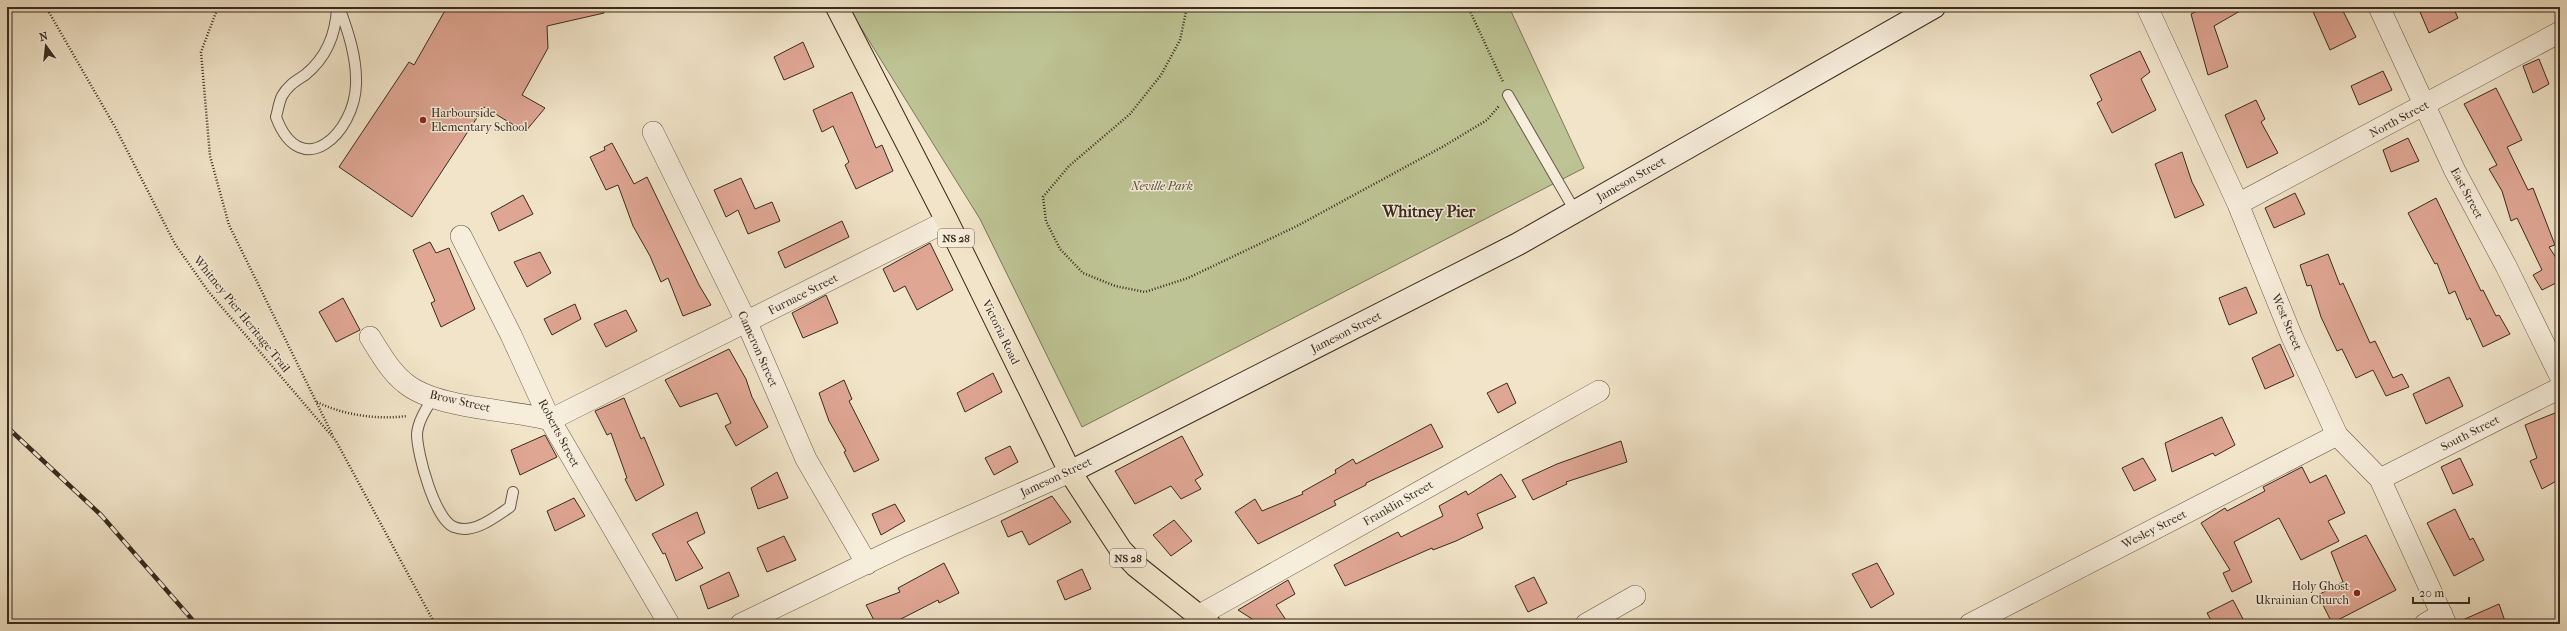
<svg xmlns="http://www.w3.org/2000/svg" width="2567" height="631" viewBox="0 0 2567 631" font-family="'IM FELL French Canon',serif">
<style>
.green{fill:#bdc394;stroke:#7b7759}
.building{fill:#dfa693;stroke:#392b1e}
.lines{fill:none;stroke-linecap:round;stroke-linejoin:round}
.lane-casing{stroke:#675948;stroke-width:12}
.street-casing{stroke:#675948;stroke-width:22}
.secondary-casing{stroke:#392b1e;stroke-width:24}
.primary-casing{stroke:#392b1e;stroke-width:24}
.path{stroke:#392b1e;stroke-width:2.5;stroke-dasharray:1 2;stroke-linecap:butt}
.lane{stroke:#f6eddb;stroke-width:10}
.street{stroke:#f6eddb;stroke-width:21}
.secondary{stroke:#f6eddb;stroke-width:22}
.primary{stroke:#f1e4c8;stroke-width:22}
.rail-casing{stroke:#392b1e;stroke-width:4.5}
.rail{stroke:#f6eddb;stroke-width:3;stroke-dasharray:9;stroke-linecap:butt}
.poi-dot{fill:#8f2418;stroke:#f6eddb;stroke-width:1.5}
.labels{text-anchor:middle;dominant-baseline:central;stroke-width:3;stroke-linejoin:round;paint-order:stroke}
.shield{fill:#f6eddb;stroke:#726557;stroke-width:1}
.shield-label{font-size:11px;font-weight:bold;fill:#392b1e}
.poi-label{font-size:12px;fill:#392b1e;stroke:#f6eddb;text-anchor:start}
.street-label{font-size:12px;fill:#392b1e;stroke:#f6eddb}
.park-label{font-size:12px;font-style:italic;fill:#5a513c;stroke:#f6eddb}
.district-label{font-size:16px;font-weight:bold;fill:#392b1e;stroke:#f6eddb}
</style>
<rect width="100%" height="100%" fill="#f1e4c8"/>
<filter id="stains"><feTurbulence type="fractalNoise" baseFrequency=".005" numOctaves="4"/><feColorMatrix values="0 0 0 0 .2 0 0 0 0 .09 0 0 0 0 .02 0 0 0 .5 -.17"/></filter>
<radialGradient id="worn" r=".72"><stop offset=".6" stop-color="#630" stop-opacity="0"/><stop offset="1" stop-color="#630" stop-opacity=".3"/></radialGradient>
<!-- green -->
<path class="green" d="M848,7h661l75,161 -502,259 -102,-208z"/>
<!-- building -->
<path class="building" d="M447,7h157v6l-57,13 1,22 -26,47 23,13 -20,24 -41,-25 -72,110 -73,-50 70,-105 5,3z
M2205,7h42l-33,19 14,41 -20,8 -17,-61z
M2311,7h30l15,30 -26,13z
M2430,7h23l5,11 -29,15 -9,-21z
M803,42l11,25 -30,13 -10,-23z
M2140,51l10,21 -9,7 15,31 -44,23 -15,-30 5,-3 -12,-25z
M2539,59l10,25 -16,9 -10,-27z
M2383,71l9,19 -33,15 -8,-19z
M2496,88l26,52 -15,7 21,43 5,-2 22,57 -6,2 11,17v17l-18,9 -9,-15 9,-5 -25,-52 -6,3 -9,-30 -13,-22 8,-4 -33,-61z
M852,92l24,56 6,-3 11,26 -37,18 -11,-24 4,-3 -16,-36 -11,6 -9,-22z
M2256,100l9,19 -4,3 17,31 -31,15 -22,-53z
M2408,138l11,23 -28,11 -8,-22z
M612,143l22,41 13,-7 52,108 12,20 -28,11 -15,-38 -7,4 -11,-26 -17,-30 -15,-41 -12,5 -16,-33 15,-7 -1,-3z
M2182,152l10,30 12,23 -29,13 -20,-54z
M741,178l14,31 17,-7 8,19 -32,13 -10,-24 -12,7 -12,-27z
M2295,193l10,21 -31,14 -9,-20z
M523,195l10,19 -34,17 -8,-18z
M2436,198l45,93 2,-1 13,26 3,-1 11,19 -27,13 -13,-29 -3,2 -12,-29 -6,3 -12,-31 -2,1 -27,-51z
M842,221l7,16 -64,31 -7,-16z
M430,242l6,11 13,-5 26,61 -34,18 -10,-24 4,-2 -22,-51z
M930,243l23,47 -36,20 -12,-24 -11,6 -11,-23z
M540,252l11,21 -24,14 -13,-25z
M2328,254l12,31 3,-2 27,60 5,-2 18,37 9,-4 7,13 -23,9 -13,-26 -17,8 -14,-29 -5,2 -16,-34 -10,-32 -4,1 -7,-21z
M2246,287l11,26 -28,12 -10,-27z
M826,295l12,28 -35,15 -11,-25z
M343,298l17,32 -24,12 -17,-30z
M575,304l6,15 -29,16 -8,-16z
M626,310l11,21 -31,16 -12,-23z
M2280,344l14,32 -29,13 -13,-31z
M729,349l17,30 6,18 16,30 -32,19 -11,-20 6,-3 -14,-30 -37,14 -15,-27z
M993,373l9,19 -37,20 -8,-19z
M2449,377l14,29 -37,18 -13,-30z
M844,380l8,19 -3,2 30,59 -25,12 -10,-20 2,-1 -17,-30 -10,-28z
M1507,383l9,20 -18,10 -11,-20z
M624,398l17,41 3,-2 20,48 -28,16 -11,-22 2,-1 -16,-45 -4,2 -12,-24z
M2560,411v68l-18,10 -12,-28 7,-3 -12,-33z
M2222,417l13,28 -20,11 -2,-3 -41,19 -7,-29z
M1431,424l12,23 -77,36v2l-32,16 2,4 -78,39 -23,-32 20,-13 7,12 41,-17 -1,-2 34,-19 -1,-3 18,-11 3,5z
M545,435l12,22 -37,18 -9,-25z
M1182,436l21,39 -8,5 6,9 -20,10 -10,-13 -36,18 -20,-33z
M1621,441l6,21 -61,20 1,2 -34,16 -11,-20 35,-16z
M1010,446l8,16 -24,13 -9,-17z
M2143,458l13,22 -22,11 -12,-23z
M2460,458l13,27 -20,9 -12,-27z
M2302,467l8,16 16,-8 19,38 -17,8 11,20 -38,19 -22,-42 -45,24 18,40 -20,10 -9,-19 7,-3 -29,-47 24,-15 2,3 38,-20 -2,-4z
M777,472l11,26 -30,11 -7,-21z
M1501,474l15,23 -39,17 6,14 -27,13 -23,9 -1,-2 -87,38 -11,-21 64,-33 3,5 42,-21 -4,-10 27,-15 2,4z
M1052,496l19,26 -42,23 -7,-14 -14,6 -7,-16z
M574,498l11,18 -30,15 -8,-20z
M895,504l10,17 -24,14 -9,-21z
M2455,509l15,31 3,-2 11,22 -30,16 -27,-53z
M697,512l8,21 -18,9 16,26 -27,13 -11,-28 -2,1 -11,-20z
M1174,520l18,21 -21,15 -18,-21z
M2366,535l30,55 -64,33 -14,-28 25,-13 -12,-30z
M784,536l12,24 -29,12 -10,-24z
M944,563l15,30 -20,10 -1,-3 -39,20 2,4h-25l-10,-19 34,-13 -2,-4z
M1877,563l17,31 -23,14 -19,-34z
M1082,569l9,20 -26,11 -8,-19z
M729,572l10,24 -31,13 -8,-23z
M1534,577l13,26 -19,9 -13,-26z
M1288,580l7,14 -19,11 10,15 -10,4h-16l-22,-14z
M2233,600l10,19 -10,5h-20l-6,-11z
M2499,604l7,20h-48v-2z"/>
<g class="lines">
<defs>
<path id="lane" d="M337,7c-1,27 -11,51 -32,68 -9,6 -18,11 -23,21 -3,6 -4,14 -6,21 25,67 79,16 80,-33 1,-26 -8,-53 -17,-77
M1508,95l67,116
M433,398c-7,11 -15,23 -16,36 0,20 18,86 37,93 19,8 41,-10 56,-20l3,-15"/>
<path id="street" d="M2147,7l91,197 54,133 45,98 43,44 66,145
M2379,7l76,164 51,95 54,110
M653,132l94,191 59,136 61,105
M2238,204l322,-172
M461,236l50,99 39,85 119,204
M370,337c10,16 20,34 35,46 31,26 105,26 145,37
M550,420l397,-199
M2380,479l180,-91
M1198,616l401,-225
M741,624l157,-76 172,-76
M1586,624l49,-28
M1970,624l367,-189
M2425,624l17,-10"/>
<path id="secondary" d="M1070,472l448,-228 416,-237"/>
<path id="primary" d="M837,7l110,214 123,251 51,78 15,16 73,58"/>
</defs>
<!-- lane casing -->
<use href="#lane" class="lane-casing"/>
<!-- street casing -->
<use href="#street" class="street-casing"/>
<!-- secondary casing -->
<use href="#secondary" class="secondary-casing"/>
<!-- primary casing -->
<use href="#primary" class="primary-casing"/>
<!-- path -->
<path class="path" d="M46,7l69,120 60,117 33,47 128,150 99,183
M218,7l-17,45 9,104 19,69 104,211
M1187,7l-7,33 -19,35 -31,39 -61,52 -26,31 3,24 14,28 23,24 32,13 30,6 43,-14 109,-52 147,-80 43,-26 12,-14
M1468,7l35,75
M317,402c26,13 61,18 90,14"/>
<!-- lane -->
<use href="#lane" class="lane"/>
<!-- street -->
<use href="#street" class="street"/>
<!-- secondary -->
<use href="#secondary" class="secondary"/>
<!-- primary -->
<use href="#primary" class="primary"/>
<defs>
<path id="rail" d="M7,427l94,88 95,109"/>
</defs>
<!-- rail casing -->
<use href="#rail" class="rail-casing"/>
<!-- rail -->
<use href="#rail" class="rail"/>
</g>
<!-- markers -->
<g class="poi-dot">
<circle cx="423" cy="120" r="4"/>
<circle cx="2357" cy="593" r="4"/>
</g>
<g class="labels">
<!-- shield labels -->
<g class="shield">
<rect x="938" y="229" width="36" height="18" rx="3"/>
<rect x="1110" y="549" width="36" height="18" rx="3"/>
</g>
<g class="shield-label">
<text x="956" y="238">NS 28</text>
<text x="1128" y="558">NS 28</text>
</g>
<!-- poi labels -->
<g class="poi-label">
<text x="431" y="113">Harbourside<tspan x="431" dy="14">Elementary School</tspan></text>
<text x="2349" y="586" text-anchor="end">Holy Ghost<tspan x="2349" dy="14">Ukrainian Church</tspan></text>
</g>
<!-- street labels -->
<g class="street-label">
<text transform="translate(2399 119) rotate(-28)">North Street</text>
<text transform="translate(1631 179) rotate(-30)">Jameson Street</text>
<text transform="translate(2467 193) rotate(62)">East Street</text>
<text transform="translate(803 294) rotate(-27)">Furnace Street</text>
<text transform="translate(242 314) rotate(51)">Whitney Pier Heritage Trail</text>
<text transform="translate(2287 322) rotate(67)">West Street</text>
<text transform="translate(1001 332) rotate(64)">Victoria Road</text>
<text transform="translate(1346 332) rotate(-27)">Jameson Street</text>
<text transform="translate(758 349) rotate(66)">Cameron Street</text>
<text transform="translate(460 401) rotate(13)">Brow Street</text>
<text transform="translate(559 433) rotate(62)">Roberts Street</text>
<text transform="translate(2470 433) rotate(-27)">South Street</text>
<text transform="translate(1056 477) rotate(-25)">Jameson Street</text>
<text transform="translate(1398 503) rotate(-30)">Franklin Street</text>
<text transform="translate(2154 529) rotate(-27)">Wesley Street</text>
</g>
<!-- park labels -->
<g class="park-label">
<text x="1162" y="186">Neville Park</text>
</g>
<!-- district labels -->
<g class="district-label">
<text x="1429" y="211">Whitney Pier</text>
</g>
</g>
<!-- margin -->
<rect width="2567" height="631" fill="none" stroke="#f1e4c8" stroke-width="24"/>
<rect x="8" y="8" width="2551" height="615" fill="none" stroke="#392b1e" stroke-width="2"/>
<rect x="12" y="12" width="2543" height="607" fill="none" stroke="#392b1e"/>
<!-- north arrow -->
<g transform="translate(46 46) rotate(345)" stroke="#f6eddb" stroke-width="3" paint-order="stroke">
<path d="M0-3L7 15L0 10L-7 15Z" fill="#392b1e"/>
<text y="-6" font-size="11" font-weight="bold" text-anchor="middle" fill="#392b1e">N</text>
</g>
<!-- scale -->
<path d="M2413 597v6h56v-6" fill="none" stroke="#392b1e" stroke-width="2"/>
<text x="2419" y="597" font-size="12" fill="#392b1e" stroke="#f6eddb" stroke-width="3" paint-order="stroke">20 m</text>
<rect width="100%" height="100%" filter="url(#stains)"/>
<rect width="100%" height="100%" fill="url(#worn)"/>
</svg>
